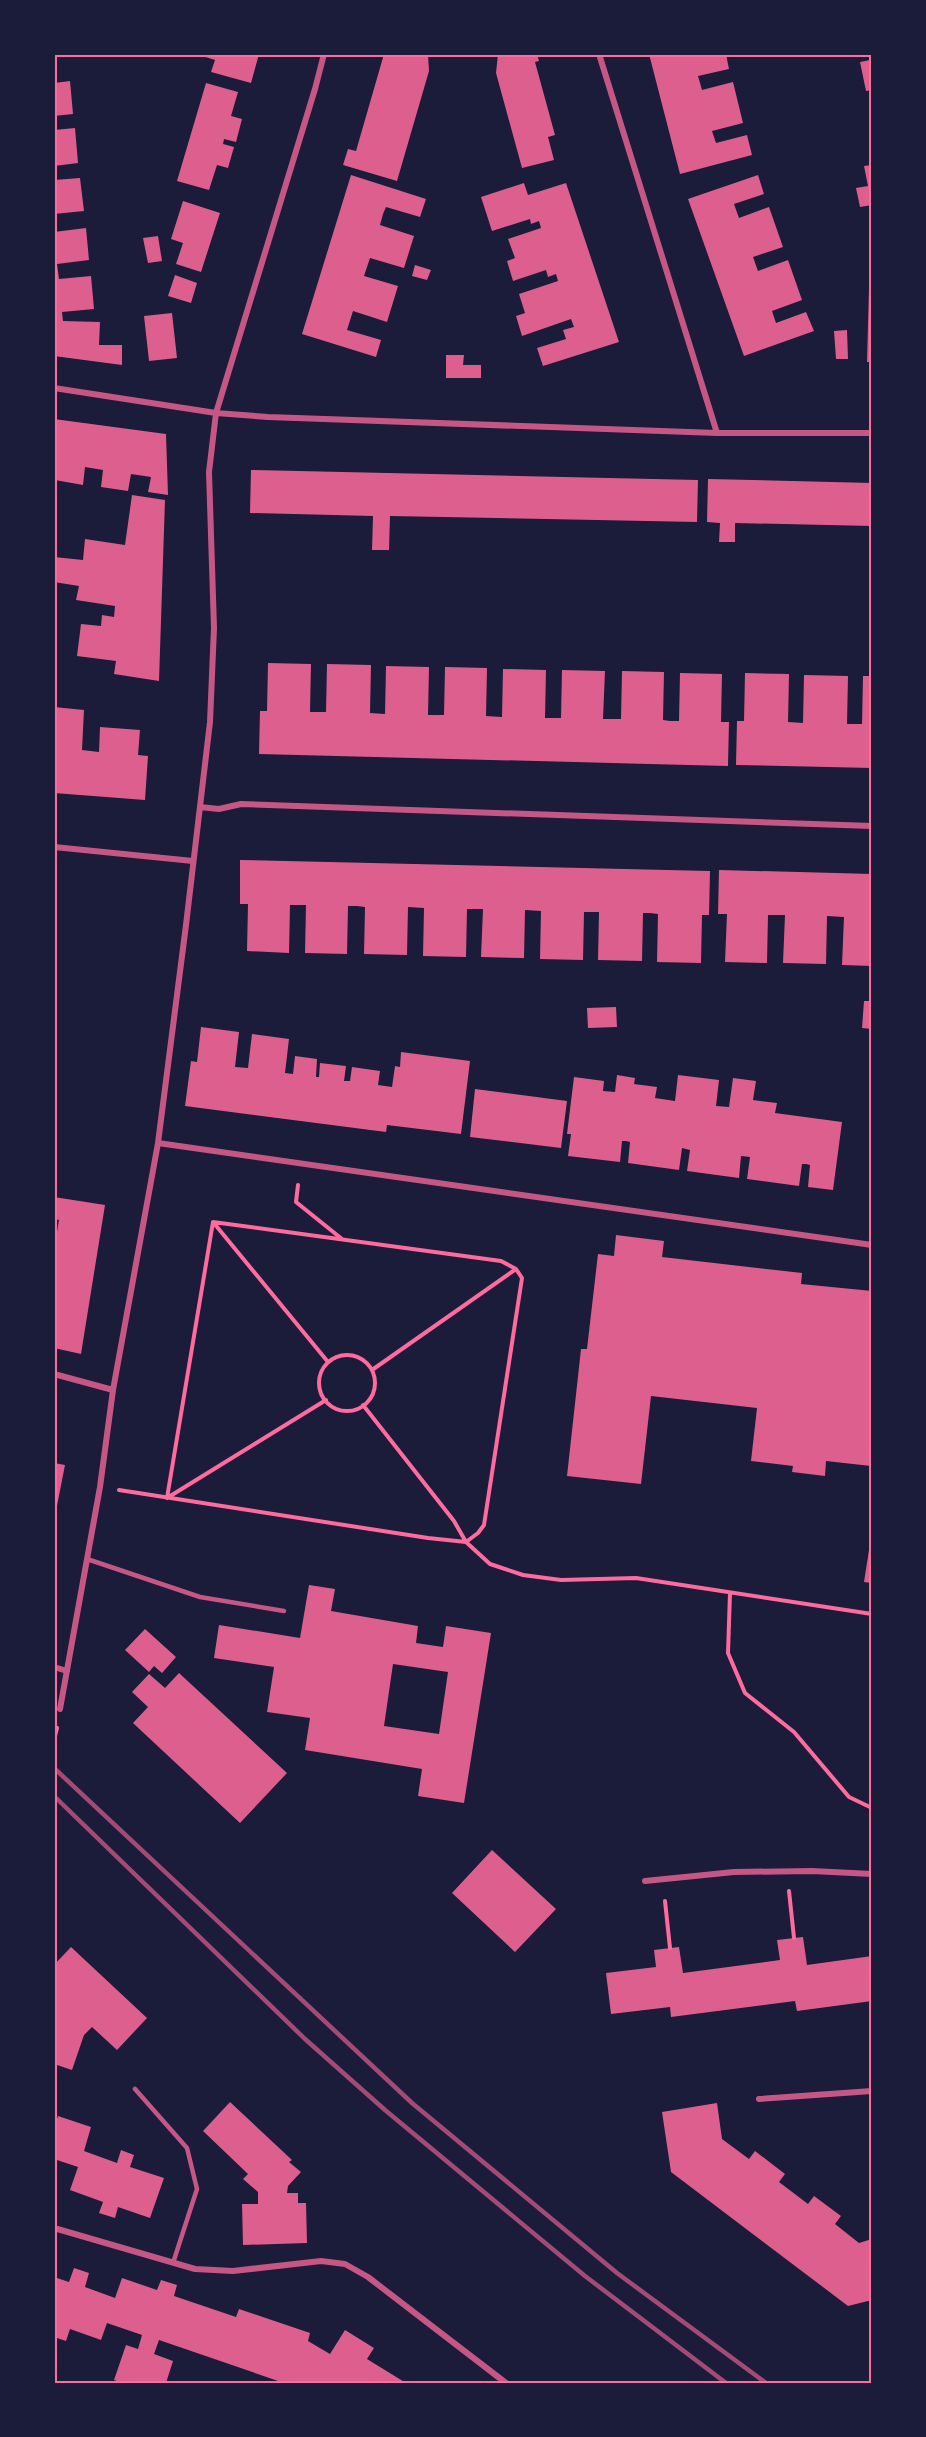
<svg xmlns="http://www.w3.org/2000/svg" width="926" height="2437" viewBox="0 0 926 2437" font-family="'Work Sans',sans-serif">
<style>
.building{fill:#dd5f8e;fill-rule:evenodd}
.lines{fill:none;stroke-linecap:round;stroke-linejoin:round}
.path{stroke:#ff6b9d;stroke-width:4}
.service{stroke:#c65784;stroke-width:4.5}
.minor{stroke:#c65784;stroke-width:6}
.rail{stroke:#a44b75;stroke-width:4.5}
.neatline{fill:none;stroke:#ff6b9d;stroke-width:2}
</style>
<rect width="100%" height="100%" fill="#1b1b3a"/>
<!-- building -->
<path class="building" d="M196,54h63l-8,29 -40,-11 4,-12z
M384,54h44l1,17 -32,110 -54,-16 5,-16 8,2z
M498,54h39l2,7 -4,1 20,73 -7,2 6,23 -32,8 -26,-95z
M649,54h77l3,15 -31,7 4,14 31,-8 10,41 -31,8 4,12 31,-8 5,20 -72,19z
M869,54h3v36l-6,1 -6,-29 10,-2z
M54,58l3,15 -3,1z
M70,81l3,33 -19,2v-33z
M206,83l32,9 -7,24 11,3 -6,23 -12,-3 -1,5 11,3 -6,21 -11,-3 -8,25 -32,-9z
M75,128l3,35 -24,3v-36z
M872,165v40l-12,2 -4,-19 12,-2 -4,-20z
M351,175l75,24 -6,18 -34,-10 -3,7 -3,11 34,11 -10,32 -34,-10 -6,18 34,10 -11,36 -34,-11 -6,19 34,10 -5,17 -74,-23z
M758,175l6,19 -30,10 5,14 30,-11 14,40 -30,10 5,14 30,-11 14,40 -30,11 4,12 30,-11 8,19 -70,25 -56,-157z
M80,178l4,33 -30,3v-34z
M524,183l4,12 38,-12 53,159 -76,24 -6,-18 29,-9 -3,-9 11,-3 -3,-8 -49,17 -6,-20 9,-3 -6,-19 39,-13 -2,-7 -8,3 -2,-7 -33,11 -6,-20 8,-3 -7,-19 33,-11 -2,-7 -8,3 -1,-5 -38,12 -11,-34z
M183,201l37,12 -19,59 -25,-8 7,-21 -12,-4z
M86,228l3,32 -32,4 2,15 32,-3 3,33 -32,3 1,9 37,1 -1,23h23v20l-68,-9v-124z
M158,236l4,25 -14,2 -5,-25z
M415,265l16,5 -4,10 -15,-4z
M175,275l22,8 -6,20 -23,-7z
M869,288h3v74h-5z
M172,313l5,45 -28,3 -5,-45z
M847,330l1,29h-12l-2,-28z
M446,355h18l-1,10h18v13h-35z
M54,419l112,15 2,61 -20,-3 3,-15 -20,-3 -3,17 -27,-4 2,-17 -18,-3 -2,18 -28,-5 2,-16 -3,-1z
M251,470l447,10 -1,42 -307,-6 -1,34h-17l1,-34 -123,-3z
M708,479l164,4v43l-137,-3v19h-16l1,-19 -13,-1z
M132,495l33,5 -6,181 -45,-7 2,-13 -39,-5 4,-32 20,2 1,-11 12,2 1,-11 -39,-6 3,-14 -25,-4v-25l29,3 2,-21 40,6z
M268,663l43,1 -1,48h16l1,-48 44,1 -1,48 15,1 1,-48 43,1 -1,48h16l1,-48 42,1 -1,48 16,1 1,-48 43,1 -1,48h16l1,-48 43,1 -2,48h18l1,-48 42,1 -1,48 7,1h9l1,-48 42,1 -1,48h8l-1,44 -469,-12 1,-43h7z
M745,673l44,1 -1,48 15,1 1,-48 44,1 -1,48h15l1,-48h9v92l-136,-3 1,-44h7z
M54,707l30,3 -2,40 17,2 1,-25 40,3 -2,25 10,1 -3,44 -91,-7z
M240,860l470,11 -1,44h-7l-1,48 -44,-1 1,-48 -8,-1h-7l-1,48 -44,-1 1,-48h-15l-1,48 -43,-1 1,-48 -16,-1 -1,48 -43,-1 2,-48h-16l-1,48 -43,-1 1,-48 -16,-1 -1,48 -43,-1 1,-47 -8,-1h-9l-1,48 -42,-1 1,-48h-16l-1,48 -42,-2 1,-47h-8z
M719,870l153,4v92l-30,-1 2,-48 -17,-1 -1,48 -43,-1 2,-48h-17l-1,48 -42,-1 2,-48h-9z
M864,1001h8v28l-10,-1z
M616,1007l1,20 -29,1 -1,-20z
M201,1027l38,5 -4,35 13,1 4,-34 37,5 -4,34 8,1 2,-18 22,3 -1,18h3l1,-14 26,3 -2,15h6l2,-14 28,4 -2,14 14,2 3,-21 5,1 1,-15 69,9 -9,73 -74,-9 -1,7 -201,-26 6,-45 6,1z
M617,1075l18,3 -1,6 23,3 -2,11 20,3 3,-26 41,5 -3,26 13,1 4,-29 23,3 -3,19 24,3 -2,10 67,9 -9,68 -25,-3 2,-22 -4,-1h-4l-3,22 -52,-7 3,-22 -9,-1 -2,22 -52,-7 3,-21 -8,-2 -3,22 -51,-7 2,-21 -4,-1h-4l-2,21 -52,-6 3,-22h-4l7,-57 30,4 -1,10 12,1z
M475,1089l92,12 -6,47 -91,-11z
M54,1197l51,8 -24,149 -27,-6v-99l5,-29 -5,-1z
M616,1235l48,6 -2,16 140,16 -1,11 71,7 -1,175 -45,-5 -1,15 -33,-4 1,-6 -42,-5 6,-53 -106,-12 -10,88 -74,-8 14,-127h6l11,-95 16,2z
M54,1463l11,2 -10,51h-1z
M871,1537h1v46l-8,-1z
M309,1585l26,4 -4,22 87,15 -2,17 27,4 3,-21 45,7 -27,170 -46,-7 4,-27 -117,-19 5,-32 -43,-6 7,-45 -60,-9 5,-33 81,13zM393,1664l55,8 -9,62 -55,-8z
M145,1629l31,28 -14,16 -8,-7 -5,6 -24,-22z
M179,1673l108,100 -47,50 -107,-100 15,-16 -16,-15 17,-18 16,14z
M492,1850l64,59 -41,43 -63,-59z
M803,1937l4,28 65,-9v45l-75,10 -2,-10 -124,16 -1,-10 -59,7 -5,-41 50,-6 -2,-17 25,-3 4,26 97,-13 -3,-20z
M71,1947l76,71 -30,32 -25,-23 -8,8 -12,35 -18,-6v-99z
M230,2102l62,58 -3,2 12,10 -13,14 -1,7h11v10h8l1,40 -64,2 -1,-41h16v-12l-15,-13 5,-5 -45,-43z
M717,2103l5,36 27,20 6,-8 30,23 -6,8 29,22 6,-8 27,20 -6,8 24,19 13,-4v61l-24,6 -177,-134 -9,-60z
M58,2116l33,11 -7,24 33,12 4,-13 13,5 -4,12 34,11 -14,40 -32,-11 -3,11 -16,-5 4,-11 -33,-12 8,-23 -24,-8v-32z
M74,2268l15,5 -4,14 30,11 7,-20 35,12 4,-10 16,5 -3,11 62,21 3,-8 71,24 -2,8 22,13 15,-24 29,18 -7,11 39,24h-122l-125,-43 -5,14 19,7 -7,22h-44l-8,-3 12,-35 12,4 4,-14 -35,-12 -6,17 -31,-11 -4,12 -12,-4v-60l15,5z"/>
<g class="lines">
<!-- path -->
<path class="path" d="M298,1185l-2,17 46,37
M213,1222l288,39 15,8 6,9 -38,247 -6,8 -12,9 -12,-21 -91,-116
M213,1222l-46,276 159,-98
M213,1222l115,140
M319 1383a28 28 0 1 1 56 0a28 28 0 1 1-56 0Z
M372,1370l144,-101
M119,1490l309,48 38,4 24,22 33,11 38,5 75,-2 236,36
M730,1593l-2,60 17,40 49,39 55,65 23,11
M54,1740l3,-12
M789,1891l5,47
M665,1901l5,47"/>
<!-- service -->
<path class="service" d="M87,1559l113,38 84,14
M135,2089l52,59 10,41 -24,74"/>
<!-- minor -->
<path class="minor" d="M599,54l118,379
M54,388l162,25 52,4 449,16h155
M200,807l19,2 22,-5 631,22
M54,847l139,14
M158,1143l714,102
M54,1374l59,16
M54,1667l13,4
M60,1709l40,-222 13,-97 45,-247 28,-218 24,-203 4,-94 -5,-156 7,-59 99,-324 9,-35
M645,1881l89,-9 78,-1 60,3
M759,2099l113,-8
M54,2228l141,41 38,2 88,-10 24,3 23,13 138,106"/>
<!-- rail -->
<path class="rail" d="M54,1768l358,335 205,170 149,110
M54,1796l251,243 80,71 200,166 141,107"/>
</g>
<!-- border -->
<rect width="926" height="2437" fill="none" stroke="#1b1b3a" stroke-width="111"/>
<rect x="56" y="56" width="814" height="2326" class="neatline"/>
</svg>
